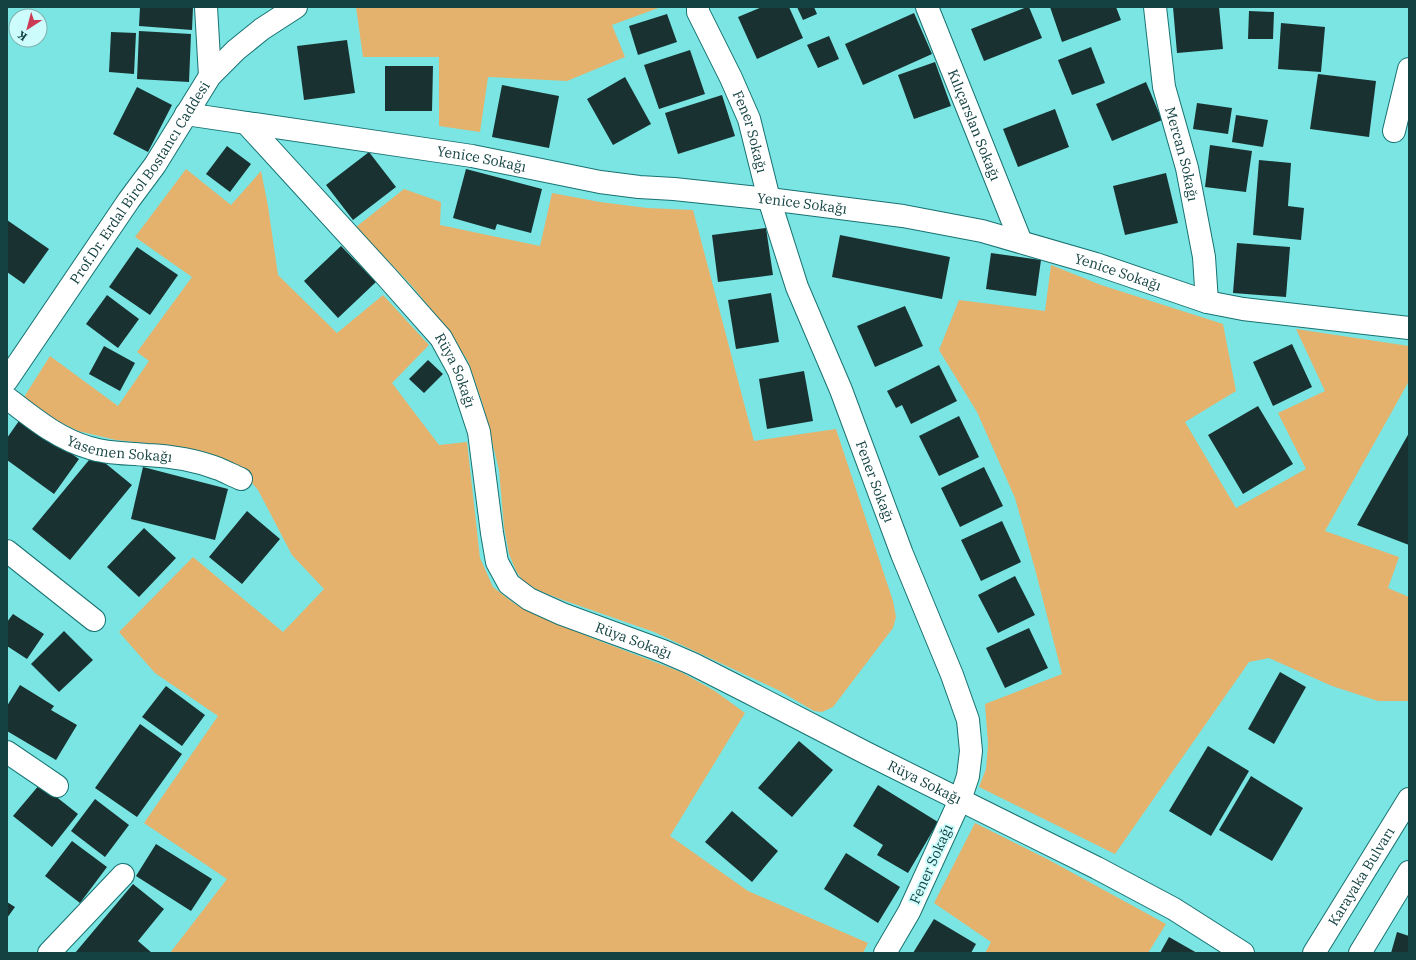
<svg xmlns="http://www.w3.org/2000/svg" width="1416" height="960" viewBox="0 0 1416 960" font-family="'IBM Plex Serif',serif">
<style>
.green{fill:#e5b26d}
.building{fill:#193130}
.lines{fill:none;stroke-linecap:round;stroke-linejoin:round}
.minor-casing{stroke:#187271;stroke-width:24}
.major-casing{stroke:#187271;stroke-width:24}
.minor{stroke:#fff;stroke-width:22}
.major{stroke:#fff;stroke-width:22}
.labels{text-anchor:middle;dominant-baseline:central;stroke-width:4;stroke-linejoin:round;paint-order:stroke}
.street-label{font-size:14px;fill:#144242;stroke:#ccfcfb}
</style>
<rect width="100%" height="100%" fill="#7ae5e3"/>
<!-- green -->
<path class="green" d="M356,7h305l-49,18 13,32 -58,24 -79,-4 -8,55 -41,-6v-69h-76z
M186,169l45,36 30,-34 7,35 10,69 59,58 46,-38 46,50 -37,38 47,62 28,-3 13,116 13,29 22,17 77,34 89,34 34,19 30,22 -75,123 78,55 120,52 -5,10h-693l57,-74 -83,-56 74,-107 -63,-43 -36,-41 74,-75 90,75 41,-43 -32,-34 -34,-65 -17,-20 -15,-9 -52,-15 -58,-6 -38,-9 -20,-10 -34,-24 26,-41 68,50 31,-45 -12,-9 55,-75 -57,-40z
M404,189l37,13 -1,23 100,21 12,-53 48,9 47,6 46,2 61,231 82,-12 57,172 3,16 -3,11 -60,79 -11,5 -8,-1 -36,-21 -124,-58 -94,-33 -20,-8 -15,-8 -8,-10 -8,-19 -5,-27 -5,-57 -16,-65 -15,-44 -23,-35 -33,-40 -56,-59z
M1051,265l50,20 122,39 13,67 -51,31 51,86 70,-39 -28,-56 47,-22 -29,-62 113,17v35l-84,150 74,26 -11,31 21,9v104h-31l-46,-15 -63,-28 -20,4 -134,192 -136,-67 7,-18 2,-25 -3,-40 77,-30 -27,-105 -20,-71 -38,-86 -38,-62 20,-50 86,11z
M975,823l74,37 117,64 -18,29h-163l6,-11 -57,-39z"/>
<!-- building -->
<path class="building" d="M140,7h53l-1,23 -53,-4z
M762,7h27l14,31 -46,21 -19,-42z
M797,7h17l3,7 -14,6z
M1027,7h2l13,31 -58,23 -13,-32z
M1050,7h66l5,13 -59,22z
M1173,7h46l4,42 -46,4z
M1249,11l25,1 -1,27h-25z
M914,13l18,41 -69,31 -18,-41z
M667,14l10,28 -39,13 -9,-29z
M1281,23l44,4 -4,45 -43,-3z
M139,31l52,3 -2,48 -52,-3z
M111,32l25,1 -2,41 -25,-2z
M829,36l10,23 -21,9 -11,-23z
M347,40l8,53 -51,7 -7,-54z
M1091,47l14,36 -33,12 -14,-35z
M690,50l15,44 -46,15 -15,-44z
M935,62l16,44 -37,13 -16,-44z
M385,66h48l-1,45h-47z
M1318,74l58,7 -7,56 -59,-8z
M625,77l26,47 -38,21 -26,-46z
M1146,82l16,38 -50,21 -16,-37z
M502,85l57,11 -10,52 -57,-11z
M137,87l35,18 -24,47 -35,-18z
M722,95l13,41 -57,18 -13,-41z
M1197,103l35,5 -4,26 -35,-5z
M1055,109l14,38 -51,20 -15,-38z
M1236,115l32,5 -5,27 -31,-5z
M1210,145l42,6 -6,41 -41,-5z
M227,146l24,18 -21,28 -24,-18z
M369,152l27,35 -43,33 -27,-35z
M1259,160l32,3 -3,43 16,2 -3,32 -48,-5z
M466,169l76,20 -11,44 -34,-9 -2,6 -42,-12z
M1166,173l12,50 -53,12 -12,-49z
M7,220l42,29 -25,35 -17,-12z
M766,228l7,47 -55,7 -6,-47z
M840,235l110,22 -8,42 -110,-22z
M1237,243l53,4 -4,50 -53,-4z
M341,246l35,36 -38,36 -34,-37z
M137,247l41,28 -28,40 -41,-28z
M991,253l50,7 -5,36 -50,-7z
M771,293l8,49 -43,7 -8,-49z
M107,295l32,24 -21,29 -32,-24z
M905,306l18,40 -48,21 -18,-41z
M1292,344l20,43 -39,19 -20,-44z
M104,346l31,17 -15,28 -31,-17z
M428,360l15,14 -19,19 -15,-14z
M939,365l18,36 -46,23 -9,-19 -6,3 -9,-17z
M804,371l9,50 -46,8 -8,-50z
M1258,406l35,58 -50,30 -35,-59z
M959,416l20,41 -40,19 -20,-40z
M21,418l58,41 -25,35 -47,-34v-22z
M1409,433v112l-52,-20z
M94,454l38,31 -62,75 -38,-31z
M143,467l85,22 -13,51 -84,-21z
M984,467l19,39 -43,21 -19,-39z
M247,511l33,28 -38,45 -33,-27z
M1002,521l19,41 -40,19 -20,-41z
M144,528l32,30 -37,39 -32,-30z
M1015,576l20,39 -37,18 -20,-38z
M13,614l31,20 -17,25 -20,-13v-24z
M1029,628l19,40 -43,20 -19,-40z
M64,631l29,29 -34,32 -28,-28z
M1280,672l26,15 -32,57 -26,-15z
M20,685l34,21 -3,4 26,15 -21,35 -49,-29v-25z
M166,686l39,29 -23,31 -40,-29z
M140,724l42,30 -45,63 -42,-29z
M799,741l34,29 -41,47 -34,-29z
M1208,746l41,25 -38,65 -42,-25z
M1251,776l52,32 -31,53 -53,-31z
M40,784l38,30 -26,33 -39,-31z
M878,785l60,37 -30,51 -31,-18 6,-10 -30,-19z
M95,799l34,26 -24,32 -34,-26z
M732,811l46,40 -26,31 -47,-40z
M72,841l35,26 -27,36 -35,-27z
M156,844l56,35 -21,32 -55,-35z
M846,853l54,34 -22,36 -54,-34z
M133,884l31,25 -26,32 14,12h-77z
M7,902l8,5 -8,11z
M934,919l42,25 -5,9h-58z
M1397,932l12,4v17h-18z
M1169,937l28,16h-37z"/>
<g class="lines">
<defs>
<g id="minor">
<path d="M206,7l4,69"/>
<path id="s1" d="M698,7v5l33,66 18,41 20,80 28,88 44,103 61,164 50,121 16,45 3,31 -3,25 -8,24 -51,112 -24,41"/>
<path id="s2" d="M927,7l94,235"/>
<path id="s3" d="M1155,7l9,80 23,81 17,89 3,45"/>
<path id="s4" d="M186,114l286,42 128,26 39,5 35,2 95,10 134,17 79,15 114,33 111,38 36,7 166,19"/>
<path id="s5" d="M246,123l140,153 55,62 18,33 20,61 13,101 5,29 12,22 20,15 33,15 101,37 30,13 57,29 116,60 231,115 77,41 69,44"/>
<path d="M1394,131l15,-62"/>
<path id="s6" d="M7,380l122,-180 26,-35 55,-89 26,-26 26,-21 34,-22"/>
<path id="s7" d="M7,398c26,20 51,41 83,50 18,6 38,5 57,7 24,1 49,5 72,14 7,3 15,7 22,10"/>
<path d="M7,551l87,69"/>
<path d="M7,752l50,34"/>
<path d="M49,953l74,-78"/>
</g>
<g id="major">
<path id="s8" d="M1314,953l95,-154"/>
<path d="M1360,953l49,-81"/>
</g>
</defs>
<!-- minor casing -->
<use href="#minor" class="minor-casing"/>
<!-- major casing -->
<use href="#major" class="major-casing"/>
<!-- minor -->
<use href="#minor" class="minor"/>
<!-- major -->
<use href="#major" class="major"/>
</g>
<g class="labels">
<!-- street labels -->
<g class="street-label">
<text stroke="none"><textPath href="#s2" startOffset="127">Kılıçarslan Sokağı</textPath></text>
<text stroke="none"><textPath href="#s1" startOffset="136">Fener Sokağı</textPath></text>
<text stroke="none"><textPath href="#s3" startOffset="150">Mercan Sokağı</textPath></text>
<text stroke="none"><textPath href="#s4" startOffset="299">Yenice Sokağı</textPath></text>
<text stroke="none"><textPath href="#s6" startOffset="238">Prof.Dr. Erdal Birol Bostancı Caddesi</textPath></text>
<text stroke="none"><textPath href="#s4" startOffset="623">Yenice Sokağı</textPath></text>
<text stroke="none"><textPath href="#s4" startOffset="947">Yenice Sokağı</textPath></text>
<text stroke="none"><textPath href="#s5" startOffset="326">Rüya Sokağı</textPath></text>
<text stroke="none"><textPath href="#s7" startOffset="127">Yasemen Sokağı</textPath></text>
<text stroke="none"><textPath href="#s1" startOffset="508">Fener Sokağı</textPath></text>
<text stroke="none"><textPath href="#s5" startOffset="686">Rüya Sokağı</textPath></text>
<text stroke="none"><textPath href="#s5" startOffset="1010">Rüya Sokağı</textPath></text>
<text transform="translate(931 864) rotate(-66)">Fener Sokağı</text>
<text stroke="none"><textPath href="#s8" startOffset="90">Karayaka Bulvarı</textPath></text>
</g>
</g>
<!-- border -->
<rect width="1416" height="960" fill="none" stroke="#144242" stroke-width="16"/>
<!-- north arrow -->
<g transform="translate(28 28) rotate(216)"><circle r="19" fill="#ccfcfb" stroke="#82b2b1"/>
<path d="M0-3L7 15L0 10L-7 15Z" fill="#cb3b56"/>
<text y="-6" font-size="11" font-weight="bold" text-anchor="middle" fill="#144242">K</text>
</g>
</svg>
